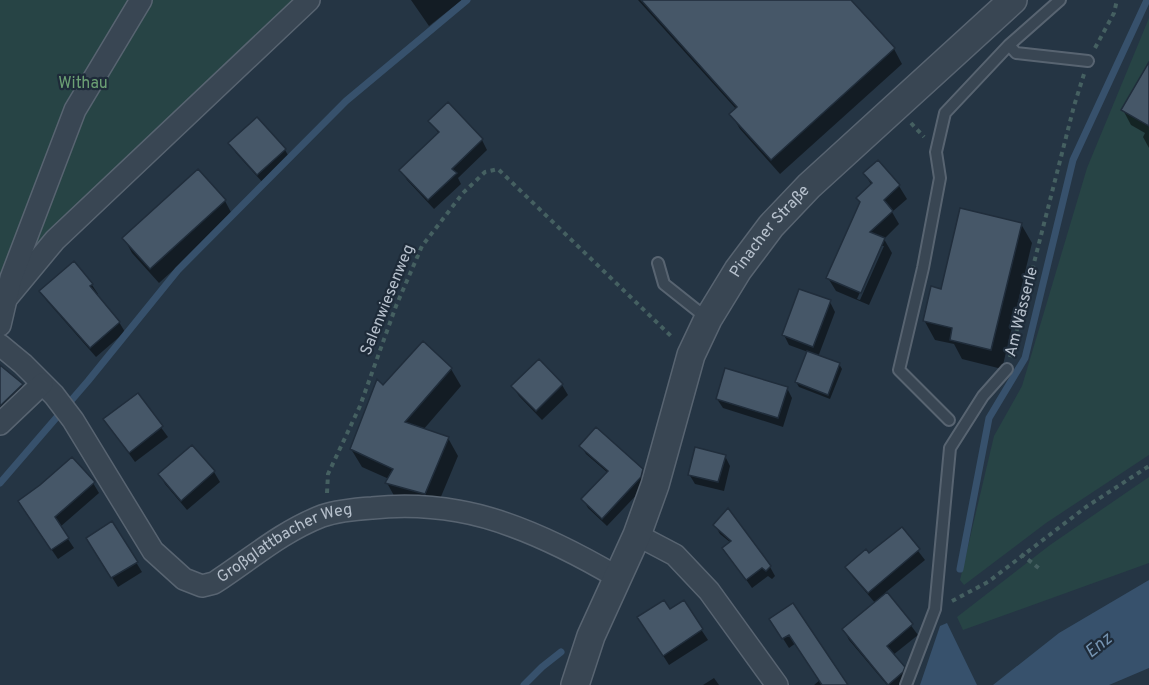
<svg xmlns="http://www.w3.org/2000/svg" width="1149" height="685" viewBox="0 0 1149 685" font-family="Overpass,sans-serif">
<style>
.green{fill:#274445}
.water{fill:#37516c}
.shadow{fill:#0007;fill-rule:evenodd}
.lines{fill:none;stroke-linecap:round;stroke-linejoin:round}
.stream{stroke:#37516c;stroke-width:7}
.building{fill:#465768;stroke:#202d3b;stroke-width:1.5}
.service-casing{stroke:#586471;stroke-width:14}
.minor-casing{stroke:#586471;stroke-width:24}
.tertiary-casing{stroke:#586471;stroke-width:30}
.path{stroke:#456061;stroke-width:4;stroke-dasharray:4.5 4.5;stroke-linecap:butt}
.service{stroke:#394653;stroke-width:10}
.minor{stroke:#394653;stroke-width:21}
.tertiary{stroke:#394653;stroke-width:27}
.labels{text-anchor:middle;dominant-baseline:central;stroke-width:4.5;stroke-linejoin:round;paint-order:stroke}
.park-label{font-size:16px;fill:#6ca074;stroke:#1e2b39}
.street-label{font-size:16px;fill:#b7c1cd;stroke:#1e2b39}
.water-label{font-size:18px;font-style:italic;fill:#7594b2;stroke:#1e2b39}
</style>
<rect width="100%" height="100%" fill="#253544"/>
<!-- green -->
<path class="green" d="M0,0h296l-296,297z
M1149,18v437l-103,68 -82,62 -4,-5 34,-144 28,-50 65,-218z
M1149,477v86l-186,67 -6,-13 93,-72z"/>
<!-- water -->
<path class="water" d="M1149,580v88l-40,17h-116l66,-52z
M947,623l30,62h-57l20,-59z"/>
<!-- shadow -->
<path class="shadow" d="M411,0h51l-33,26z
M638,0h212l44,49 8,15 -122,110 -40,-45 -9,-15 6,-4z
M1149,65v83l-6,-11 2,-4 -14,-8 -8,-15z
M257,119l28,31 6,10 -27,24 -28,-31 -6,-10z
M430,121l52,19 5,10 -29,28 3,6 -27,25 -27,-29 -6,-10 38,-36z
M878,162l21,24 8,13 -15,13 7,12 -15,15 8,14 -23,52 -33,-14 -8,-13 33,-75 11,-17 -7,-12zM880,246h4l-24,54 -3,-1z
M225,201l8,15 -74,67 -27,-30 -8,-15z
M1021,224l11,19 -30,126 -40,-10 -8,-15 -19,-4 -11,-20 18,-30z
M74,263l18,22 6,9 -2,2 23,26 6,10 -29,25 -49,-56 -6,-9z
M830,302l5,10 -17,45 21,7 3,5 -12,30 -31,-12 -3,-5 12,-30 -19,-7 -5,-10z
M0,367l21,18 6,9 -27,27z
M451,369l10,17 -38,44 25,8 10,18 -23,55 -38,-10 -10,-18 2,-4 -27,-12 -11,-18 32,-62z
M562,385l6,10 -26,25 -23,-24 -6,-9z
M787,388l5,10 -9,29 -60,-19 -6,-9z
M137,395l31,42 -33,25 -30,-42z
M581,446l61,24 5,9 -2,7 -38,40 -19,-18 -5,-9 25,-26 -22,-19z
M192,447l22,25 6,10 -33,28 -22,-26 -5,-9z
M725,456l5,10 -6,25 -29,-7 -6,-10z
M93,483l6,10 -39,34 14,21 -16,11 -33,-48z
M112,523l30,49 -24,15 -30,-49z
M715,525l55,42 5,9 -3,3 -4,-3 -16,12 -28,-40 7,-5 -11,-9z
M901,529l24,31 -39,32 32,43 -25,20 16,23 -5,7h-17l-38,-45 -5,-10 32,-26 -23,-27 -6,-10 22,-11z
M683,602l25,38 -39,25 -24,-38z
M792,605l54,80h-32l6,-5 -24,-37 -7,5 -12,-19z
M714,678l5,7h-16z"/>
<g class="lines">
<!-- stream -->
<path class="stream" d="M0,483l88,-102 90,-111 168,-169 121,-101
M960,569l29,-151 36,-60 48,-198 74,-160
M524,685l18,-18 19,-15"/>
</g>
<!-- building -->
<path class="building" d="M641,0h210l44,48 -124,112 -42,-46 8,-7z
M1149,62v64l-28,-16z
M448,102l35,37 -31,30 5,4 -29,27 -29,-30 40,-38 -11,-11z
M257,117l29,32 -29,26 -29,-32z
M878,160l22,25 -16,15 9,11 -23,21 15,6 -24,55 -35,-15 34,-76 -4,-4 16,-15 -9,-10z
M198,169l28,31 -76,69 -28,-31z
M960,208l62,15 -31,127 -41,-10 2,-12 -29,-7 8,-35 10,3z
M74,261l19,23 -3,2 30,36 -30,26 -51,-57z
M799,289l32,11 -18,47 -31,-12z
M423,341l29,27 -47,54 44,15 -24,57 -40,-11 8,-14 -43,-20 27,-70 6,6z
M807,351l33,12 -12,32 -33,-13z
M539,359l24,25 -27,27 -25,-25z
M0,365l23,19 -23,22z
M725,368l63,19 -10,31 -62,-19z
M138,393l25,33 -34,27 -26,-34z
M596,427l47,42 -2,8 -39,42 -21,-20 27,-28 -29,-25z
M192,445l23,26 -34,30 -23,-27z
M695,447l31,8 -8,27 -30,-7z
M72,457l23,25 -40,35 14,21 -18,12 -33,-49 22,-16z
M728,508l43,58 -5,5 -4,-3 -16,12 -24,-32 9,-7 -18,-16z
M112,521l26,41 -27,16 -25,-40z
M902,527l18,22 -52,44 -23,-26 21,-18 3,4z
M887,592l26,32 -26,22 18,21 -2,5 -15,13 -46,-56z
M664,600l6,9 14,-9 19,29 -40,27 -26,-39z
M793,603l55,82h-26l-33,-50 -7,4 -13,-20z"/>
<g class="lines">
<defs>
<path id="service" d="M1009,45l7,8 72,8
M658,263l6,21 44,35
M949,420l-50,-50 24,-102 17,-90 -4,-26 9,-39 64,-68 51,-45
M906,685l29,-76 15,-161 33,-52 24,-27"/>
<g id="minor">
<path d="M6,299l49,-59 254,-240"/>
<path d="M0,325l11,-47 64,-168 66,-110"/>
<path id="s1" d="M0,345l23,19 31,31 19,25 80,131 31,28 18,7 12,-3c37,-24 67,-51 108,-67 15,-5 34,-7 50,-8 28,-3 58,-2 86,3 53,9 113,39 159,66"/>
<path d="M0,424l42,-40"/>
<path d="M637,535l38,20 34,36 68,94"/>
</g>
<g id="tertiary">
<path id="s2" d="M575,685l16,-49 46,-101 18,-50 36,-130 17,-36 30,-49 33,-44 38,-40 204,-186"/>
</g>
</defs>
<!-- service casing -->
<use href="#service" class="service-casing"/>
<!-- minor casing -->
<use href="#minor" class="minor-casing"/>
<!-- tertiary casing -->
<use href="#tertiary" class="tertiary-casing"/>
<!-- path -->
<path class="path" d="M1095,48l19,-35 3,-13
M911,123l13,14
M1010,357l64,-251 10,-32
M327,493l1,-19 32,-68 36,-100 26,-60 41,-53 22,-21 13,-3 175,169
M1021,554l20,16
M952,601l36,-19 98,-75 63,-41"/>
<!-- service -->
<use href="#service" class="service"/>
<!-- minor -->
<use href="#minor" class="minor"/>
<!-- tertiary -->
<use href="#tertiary" class="tertiary"/>
</g>
<g class="labels">
<!-- park labels -->
<g class="park-label">
<text x="83" y="84">Withau</text>
</g>
<!-- street labels -->
<g class="street-label">
<text stroke="none"><textPath href="#s2" startOffset="498">Pinacher Straße</textPath></text>
<text transform="translate(388 300) rotate(-68)">Salenwiesenweg</text>
<text transform="translate(1022 312) rotate(-76)">Am Wässerle</text>
<text stroke="none"><textPath href="#s1" startOffset="414">Großglattbacher Weg</textPath></text>
</g>
<!-- water labels -->
<g class="water-label">
<text transform="translate(1099 646) rotate(-39)">Enz</text>
</g>
</g>
</svg>
